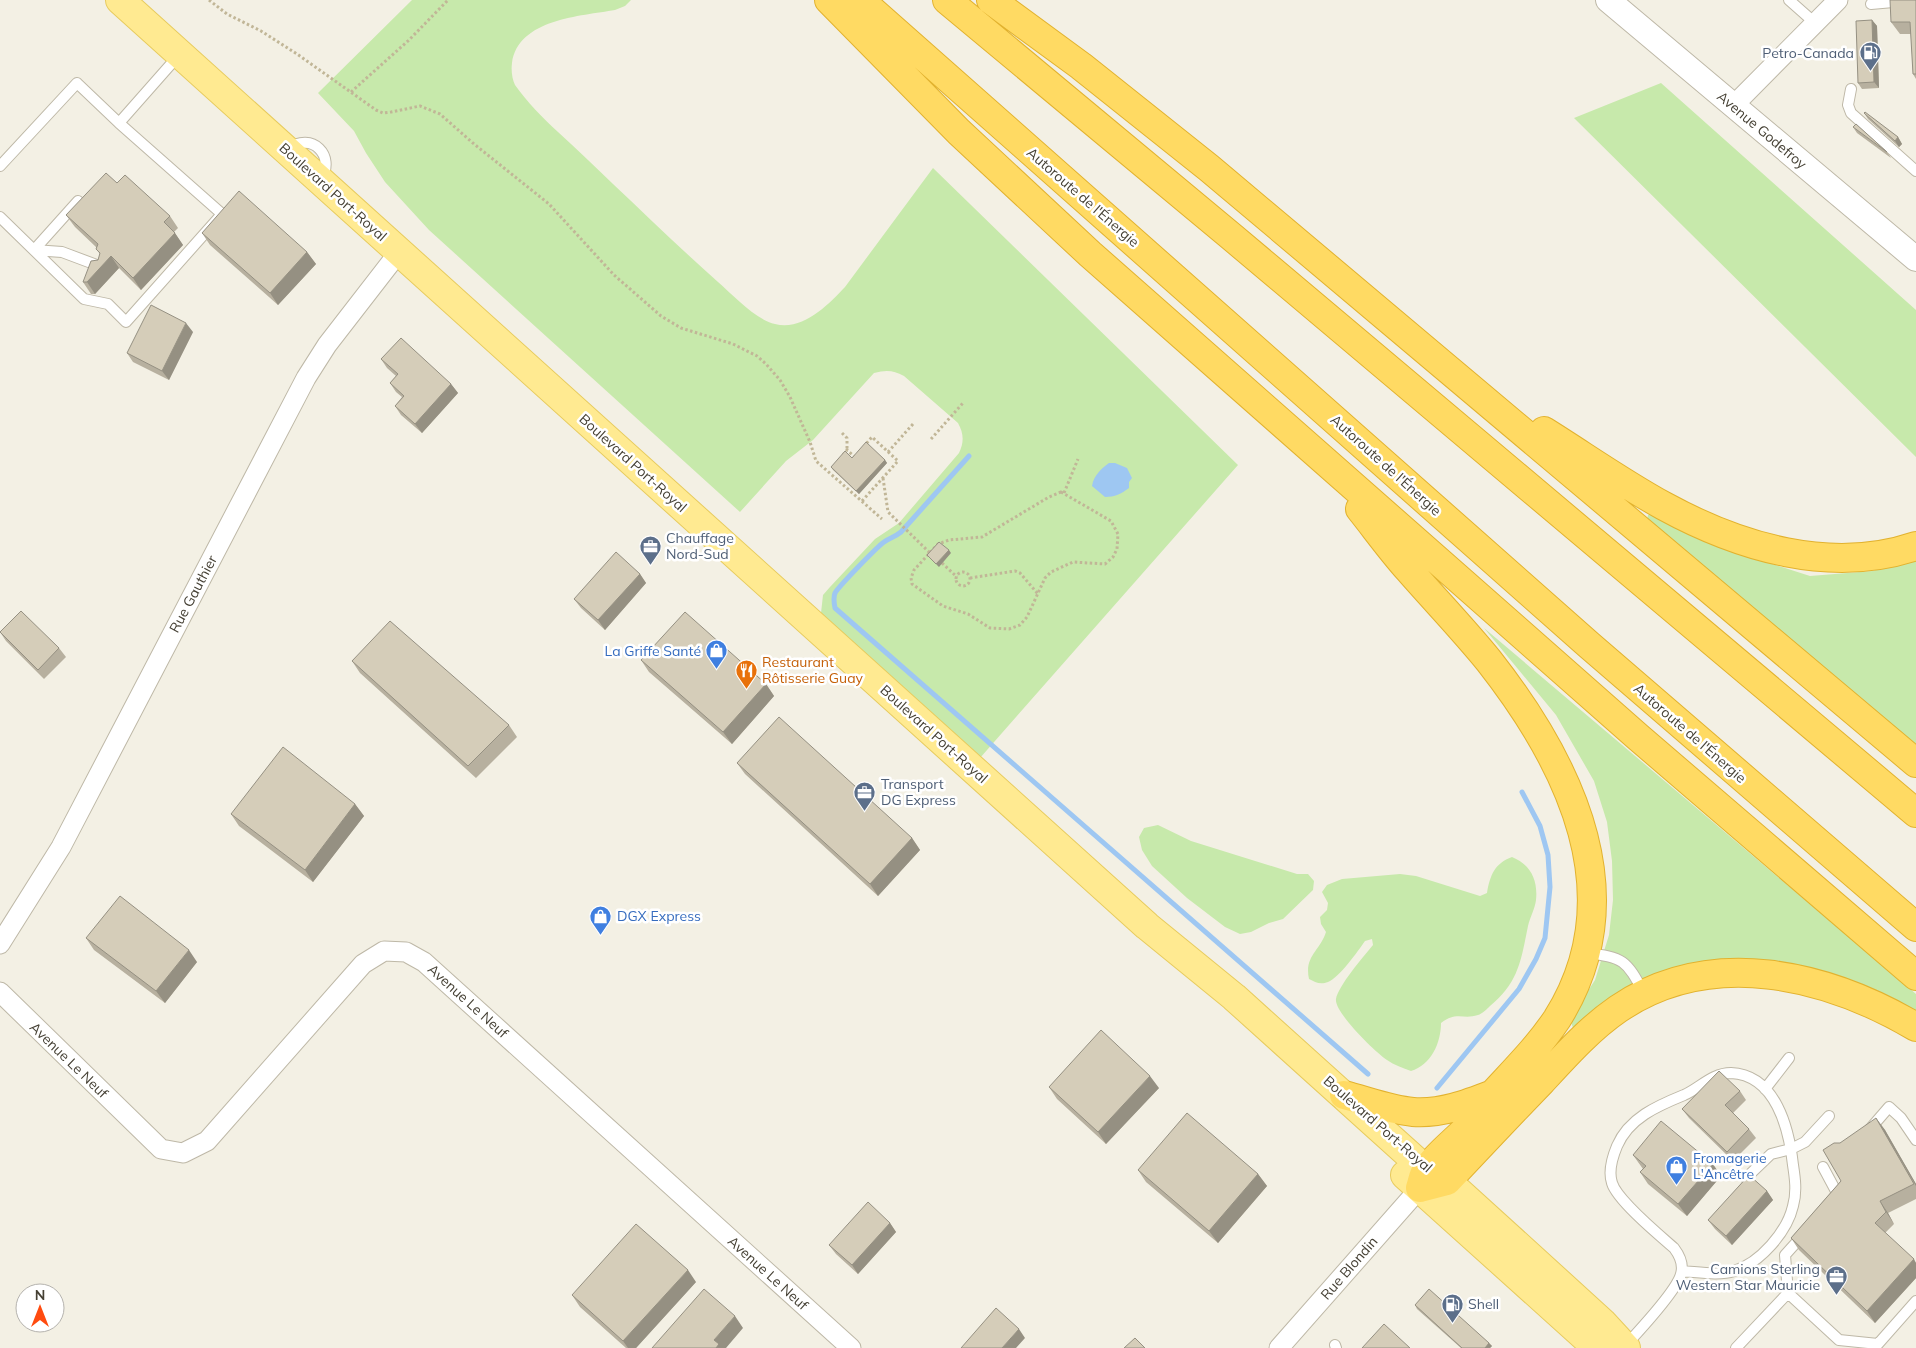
<svg xmlns="http://www.w3.org/2000/svg" width="1916" height="1348" viewBox="0 0 1916 1348" font-family="Mulish,sans-serif">
<style>
.green{fill:#c7e9ab}
.water{fill:#9ec7f2}
.lines{fill:none;stroke-linecap:round;stroke-linejoin:round}
.stream{stroke:#9ec7f2;stroke-width:5}
.service-casing{stroke:#beb8a7;stroke-width:12}
.minor-casing{stroke:#beb8a7;stroke-width:21}
.tertiary-casing{stroke:#beb8a7;stroke-width:26}
.primary-casing{stroke:#e7cb5e;stroke-width:30}
.motorway-casing{stroke:#e2b22f;stroke-width:30}
.path{stroke:#c1b697;stroke-width:3;stroke-dasharray:2.5 2.5;stroke-linecap:butt}
.service{stroke:#fff;stroke-width:10}
.minor{stroke:#fff;stroke-width:19}
.tertiary{stroke:#fff;stroke-width:24}
.primary{stroke:#ffea91;stroke-width:28}
.motorway{stroke:#ffda63;stroke-width:28}
.wall{fill:#b7b09f}
.shaded-wall{fill:#959082}
.building{fill:#d5cdb9;stroke:#959082}
.labels{text-anchor:middle;dominant-baseline:central;stroke-width:5;stroke-linejoin:round;paint-order:stroke}
.service-label{font-size:14px;fill:#4e5e75;stroke:#fff;text-anchor:start}
.street-label{font-size:14px;fill:#454034;stroke:#fff}
.shop-label{font-size:14px;fill:#366cbe;stroke:#fff;text-anchor:start}
.food-label{font-size:14px;fill:#c56008;stroke:#fff;text-anchor:start}
</style>
<rect width="100%" height="100%" fill="#f3f0e4"/>
<!-- green -->
<path class="green" d="M412,0h219l-6,6 -10,4c-34,6 -97,9 -103,53 -1,7 0,16 3,22 12,17 28,33 43,47 19,17 37,35 55,52 35,33 69,66 105,98 15,13 38,38 57,42 28,7 53,-19 70,-37l88,-119 305,297 -258,293 -159,-145 2,-18 7,-8 45,-48 24,-16 60,-70c5,-11 5,-19 -1,-30l-54,-47c-11,-6 -18,-6 -30,-3l-61,67 -27,21 -46,51 -311,-282 -44,-48 -19,-29 -12,-22 -36,-38z
M1661,83l255,227v147l-342,-339z
M1653,513l57,31 100,32 62,-5 44,-12v189l-269,-228 1,-5z
M1484,628l432,366v21l-179,-51 -159,66 -5,-2 -3,-9 25,-39 14,-45 4,-35 -1,-39 -5,-39 -13,-41 -38,-66z
M1158,825l33,16 106,33h11l6,7 -1,9 -30,29 -14,4 -18,9 -11,2 -15,-7 -38,-29 -35,-32 -10,-16 -3,-13 5,-9z
M1512,857c19,8 26,23 24,43 -1,9 -6,17 -8,26 -7,34 -9,56 -38,80 -3,3 -8,8 -12,9 -15,5 -21,-4 -37,8 0,20 -10,42 -30,48 -8,-3 -17,-6 -24,-11 -12,-8 -53,-48 -51,-61 2,-13 28,-43 37,-54l-1,-6 -7,2c-7,10 -26,37 -37,41 -8,3 -13,0 -19,-3 -5,-23 11,-28 17,-47l-5,-8 -1,-7 7,-7 1,-7 -6,-11 5,-7 15,-6 58,-5 16,2 64,20 7,-3c3,-18 8,-30 25,-36z"/>
<!-- water -->
<path class="water" d="M1109,463h6l12,5 5,10 -3,4v6c-8,6 -14,9 -24,9l-13,-11c2,-11 9,-17 17,-23z"/>
<g class="lines">
<!-- stream -->
<path class="stream" d="M969,456l-68,76c-6,5 -12,6 -17,10 -7,5 -45,44 -49,51 -2,5 -1,10 0,15l533,466
M1437,1088l82,-99 17,-30 9,-21 5,-51 -2,-32 -8,-29 -18,-34"/>
<defs>
<path id="service" d="M1789,0l26,23
M1871,4l45,-4
M1851,89l-3,16 3,8 65,58
M288,149c24,-18 48,7 33,30
M0,166l77,-83 42,40
M0,217l84,82 24,5 18,18 96,-108 -103,-91 60,-68
M34,250l28,2 40,15
M34,250l44,-49
M1585,953c39,4 41,7 59,40
M1765,1089l24,-31
M1870,1129l19,-22 12,11 15,22
M1823,1167l15,28 -5,5
M1746,1178l25,-24 20,-5 14,-7 24,-26
M1788,1293l-3,-38 18,-20
M1335,1345l1,3
M1626,1345c13,-14 51,-55 55,-71 3,-10 -1,-18 -7,-26 -15,-13 -57,-48 -62,-65 -4,-12 0,-25 5,-37 12,-28 40,-40 67,-51 16,-7 28,-22 47,-22 45,2 58,56 62,92 2,13 4,27 0,41 -6,26 -33,57 -59,65 -15,5 -36,1 -52,0
M1736,1348l52,-55 51,47 39,4 38,-43"/>
<path id="minor" d="M1733,106l105,-106
M0,944l61,-97 245,-469 21,-33 72,-93
M0,992l161,157 22,4 24,-12 156,-177 21,-13 22,1 18,10 427,386
M1279,1348l141,-160"/>
<path id="tertiary" d="M1608,0l308,259"/>
<path id="primary" d="M120,0l1027,926 87,71 192,173 21,11 155,141 24,26
M1405,1175l181,163 14,10"/>
<path id="motorway" d="M829,0l130,132 131,122 548,483 278,239
M860,0l729,645 327,282
M947,0l285,237 684,576
M991,0l90,66 128,102 707,595
M1544,431c40,25 78,52 120,75 75,41 167,69 252,40
M1360,509c16,20 31,41 48,60 27,31 55,60 81,92 80,102 146,234 68,358 -18,27 -41,50 -63,74 -8,9 -13,21 -22,30 -13,15 -34,30 -45,46 -4,5 -5,13 -7,19
M1344,1095c23,6 46,15 69,17 28,2 54,-8 80,-18
M1420,1188l27,-7c31,-33 62,-66 94,-99 24,-26 48,-53 77,-73 93,-63 208,-35 298,18"/>
</defs>
<!-- service casing -->
<use href="#service" class="service-casing"/>
<!-- minor casing -->
<use href="#minor" class="minor-casing"/>
<!-- tertiary casing -->
<use href="#tertiary" class="tertiary-casing"/>
<!-- primary casing -->
<use href="#primary" class="primary-casing"/>
<!-- motorway casing -->
<use href="#motorway" class="motorway-casing"/>
<!-- path -->
<path class="path" d="M209,0l18,14 34,17 36,23 79,56 7,3 8,-1 29,-6 20,8 34,30 75,60 65,71 47,41 20,12 52,16 24,12 9,8 14,16 10,17 20,45 6,19 66,58
M351,92l58,-52 39,-40
M842,433l5,5v12
M931,439l32,-36
M888,452l25,-28
M843,455l4,-5 8,7 1,-2
M883,478l5,34 42,41
M1061,492l50,29 7,13 -1,15 -4,8 -8,7 -32,-2 -22,10 -6,6 -18,39 -7,8 -11,4 -19,-1 -22,-14 -25,-8 -31,-22 -1,-6 3,-8 24,-26 11,-4 33,-3 67,-40z
M1064,493l14,-34
M862,501l36,-40 -26,-24 -7,8
M942,563l15,14
M956 579a7 7 0 1 1 14 0a7 7 0 1 1-14 0Z
M970,578l45,-7 5,2 18,21"/>
<!-- service -->
<use href="#service" class="service"/>
<!-- minor -->
<use href="#minor" class="minor"/>
<!-- tertiary -->
<use href="#tertiary" class="tertiary"/>
<!-- primary -->
<use href="#primary" class="primary"/>
<!-- motorway -->
<use href="#motorway" class="motorway"/>
</g>
<!-- wall -->
<path class="wall" d="M1916,0v79l-3,-5 -2,-40h-11l-9,-12z
M1872,20l5,6 2,62 -17,1 -4,-6z
M1864,113l34,24 4,7 -3,3 -31,-28z
M1853,127l34,25 4,6 -34,-25z
M117,183l53,33 8,12 -4,4 9,13 -42,45 -22,-22 -24,26h-4l-8,-12 15,-22 2,-6 -4,-5v-2l-21,-20 -9,-12z
M202,233l105,19 9,12 -38,41 -68,-60z
M193,332l-24,48 -36,-18 -6,-9z
M381,359l70,25 7,9 -36,40 -21,-18 -6,-9 7,-9 -6,-5 -6,-9 6,-7 -9,-8z
M852,458l33,2 2,3 -28,31 -26,-24 -2,-3z
M640,574l6,9 -41,47 -24,-22 -7,-9z
M0,632l59,16 7,9 -22,22 -38,-38z
M641,660l125,24 8,12 -42,48 -83,-72z
M352,661l157,64 8,12 -41,41 -116,-105z
M737,763l175,75 8,12 -42,46 -133,-122z
M355,804l9,12 -51,66 -74,-56 -8,-12z
M86,938l111,24 -32,41 -71,-53z
M1049,1087l110,1 -53,56 -49,-45z
M1740,1091l6,9 -13,13 16,16 7,9 -23,23 -44,-43 -7,-9z
M1876,1118l9,12 31,54v15l-28,14 6,11 -9,9 31,30v15l-41,45 -76,-73 -8,-12 50,-57z
M1633,1155l88,21 -34,40 -39,-32 -8,-12 3,-3z
M1138,1170l120,4 9,12 -49,57 -72,-61z
M1767,1191l6,9 -41,45 -17,-16 -7,-9z
M890,1223l6,9 -38,42 -22,-20 -7,-9z
M696,1282l-60,66h-10l-46,-41 -8,-12z
M1415,1305l74,38 3,3 -2,2h-29l-44,-39z"/>
<!-- shaded-wall -->
<path class="shaded-wall" d="M1872,20l5,6 2,62 -5,-6z
M1898,137l4,7 -3,3 -4,-6z
M175,233l8,12 -42,45 -8,-12z
M307,252l9,12 -38,41 -8,-12z
M111,256l8,12 -24,26 -8,-12z
M186,323l7,9 -24,48 -7,-9z
M451,384l7,9 -36,40 -7,-9z
M885,460l2,3 -28,31 -3,-3z
M949,550l2,3 -12,14 -3,-3z
M640,574l6,9 -41,47 -7,-10z
M766,684l8,12 -42,48 -9,-12z
M355,804l9,12 -51,66 -8,-12z
M912,838l8,12 -42,46 -8,-12z
M189,950l8,12 -32,41 -9,-12z
M1150,1076l9,12 -53,56 -8,-12z
M1876,1118l9,12 31,54v2z
M1713,1164l8,12 -34,40 -9,-12z
M1258,1174l9,12 -49,57 -9,-12z
M1767,1191l6,9 -41,45 -6,-9z
M1880,1201l8,12 6,11 -8,-12z
M890,1223l6,9 -38,42 -6,-9z
M1914,1259l2,4v15l-41,45 -8,-12z
M688,1270l8,12 -60,66h-8l-5,-7z
M735,1316l8,12 -17,20h-10l-2,-8z
M1019,1329l6,9 -9,10h-14z
M1489,1343l3,3 -2,2h-5z"/>
<!-- building -->
<path class="building" d="M1890,0h26v74h-3l-3,-52h-19z
M1872,20l2,62 -16,1 -2,-62z
M1865,112l33,25 -3,4 -31,-28z
M1856,124l31,28 -34,-25z
M106,173l11,10 8,-8 45,41 -6,6 11,11 -42,45 -22,-22 -24,26h-4l8,-21 7,-1 2,-7 -4,-4 2,-5 -32,-29z
M239,191l68,61 -37,41 -68,-60z
M151,305l35,18 -24,48 -35,-18z
M401,338l50,46 -36,40 -20,-18 9,-10 -14,-13 8,-9 -17,-15z
M866,442l19,18 -29,31 -25,-24 14,-16 7,7z
M939,542l10,8 -13,14 -9,-9z
M616,552l24,22 -42,46 -24,-21z
M21,611l38,37 -21,22 -38,-38z
M685,612l81,72 -43,48 -82,-72z
M390,621l119,104 -41,41 -116,-105z
M779,717l133,121 -42,46 -133,-121z
M283,747l72,57 -50,66 -74,-56z
M120,896l69,54 -33,41 -70,-53z
M1101,1030l49,46 -52,56 -49,-45z
M1719,1071l21,20 -15,14 24,24 -22,23 -45,-43z
M1187,1113l71,61 -49,57 -71,-61z
M1876,1118l38,66 -34,17 6,11 -11,11 39,36 -47,52 -76,-73 50,-57 -18,-31 11,-7h6z
M1661,1121l52,43 -35,40 -38,-32 6,-6 -13,-11z
M1749,1175l18,16 -41,45 -18,-16z
M868,1202l22,21 -38,42 -23,-20z
M636,1224l52,46 -65,71 -51,-46z
M704,1289l31,27 -21,24 5,4 -3,4h-64z
M1429,1289l60,54 -4,5h-23l-47,-43z
M996,1308l23,21 -17,19h-41z
M1384,1324l26,24h-48z
M1135,1338l10,10h-21z"/>
<!-- icons -->
<defs>
<symbol id="fuel-pin" viewBox="-11 -11 22 30"><path d="M0 17L-7.5 6A9.5 9.5 0 1 1 7.5 6Z" fill="#5c6f8a" stroke="#fff"/><path d="M-5.5-6h7V0h2V4h1.3V-2.5L3-4.5l.8-.8L6-3V5H2.5V1h-1V6h-7ZM-4.2-4.7v3.2H.2V-4.7Z" fill="#fff"/></symbol>
<symbol id="office-pin" viewBox="-11 -11 22 30"><path d="M0 17L-7.5 6A9.5 9.5 0 1 1 7.5 6Z" fill="#5c6f8a" stroke="#fff"/><path d="M-6-3h4V-5.5h4V-3h4V5H-6ZM-1-4.5V-3h2v-1.5ZM-6 0V1H6V0Z" fill="#fff"/></symbol>
<symbol id="shop-pin" viewBox="-11 -11 22 30"><path d="M0 17L-7.5 6A9.5 9.5 0 1 1 7.5 6Z" fill="#3f7fe0" stroke="#fff"/><path d="M-5-2.5h2.3a2.7 3.5 0 0 1 5.4 0H5L5.5 6h-11ZM-1.5-2.5h3a1.5 2.3 0 0 0-3 0Z" fill="#fff"/></symbol>
<symbol id="restaurant-pin" viewBox="-11 -11 22 30"><path d="M0 17L-7.5 6A9.5 9.5 0 1 1 7.5 6Z" fill="#e8710a" stroke="#fff"/><path d="M-5-6h1v4h1v-4h1v4h1v-4h1v5L-1.5 .5V6h-2V.5L-5-1ZM5-6V6H3V1.5H1.5Q1.5-4 5-6Z" fill="#fff"/></symbol>
</defs>
<g fill-rule="evenodd">
<use href="#fuel-pin" x="1858" y="40" width="25" height="34"/>
<use href="#office-pin" x="638" y="534" width="25" height="34"/>
<use href="#shop-pin" x="704" y="638" width="25" height="34"/>
<use href="#restaurant-pin" x="734" y="658" width="25" height="34"/>
<use href="#office-pin" x="852" y="780" width="25" height="34"/>
<use href="#shop-pin" x="588" y="904" width="25" height="34"/>
<use href="#shop-pin" x="1664" y="1154" width="25" height="34"/>
<use href="#office-pin" x="1824" y="1264" width="25" height="34"/>
<use href="#fuel-pin" x="1440" y="1292" width="25" height="34"/>
</g>
<g class="labels">
<!-- service labels -->
<g class="service-label">
<text x="1854" y="53" text-anchor="end">Petro-Canada</text>
<text x="666" y="538">Chauffage<tspan x="666" dy="16">Nord-Sud</tspan></text>
<text x="881" y="784">Transport<tspan x="881" dy="16">DG Express</tspan></text>
<text x="1820" y="1269" text-anchor="end">Camions Sterling<tspan x="1820" dy="16">Western Star Mauricie</tspan></text>
<text x="1468" y="1304">Shell</text>
</g>
<!-- street labels -->
<g class="street-label">
<text transform="translate(1762 130) rotate(40)">Avenue Godefroy</text>
<text transform="translate(333 192) rotate(42)">Boulevard Port-Royal</text>
<text transform="translate(1083 197) rotate(41)">Autoroute de l'Énergie</text>
<text transform="translate(633 463) rotate(42)">Boulevard Port-Royal</text>
<text transform="translate(1386 465) rotate(42)">Autoroute de l'Énergie</text>
<text transform="translate(193 594) rotate(-62)">Rue Gauthier</text>
<text transform="translate(1690 733) rotate(41)">Autoroute de l'Énergie</text>
<text transform="translate(934 734) rotate(42)">Boulevard Port-Royal</text>
<text transform="translate(468 1001) rotate(42)">Avenue Le Neuf</text>
<text transform="translate(69 1060) rotate(44)">Avenue Le Neuf</text>
<text transform="translate(1378 1124) rotate(41)">Boulevard Port-Royal</text>
<text transform="translate(1349 1268) rotate(-49)">Rue Blondin</text>
<text transform="translate(768 1273) rotate(42)">Avenue Le Neuf</text>
</g>
<!-- shop labels -->
<g class="shop-label">
<text x="701" y="651" text-anchor="end">La Griffe Santé</text>
<text x="617" y="916">DGX Express</text>
<text x="1693" y="1158">Fromagerie<tspan x="1693" dy="16">L'Ancêtre</tspan></text>
</g>
<!-- food labels -->
<g class="food-label">
<text x="762" y="662">Restaurant<tspan x="762" dy="16">Rôtisserie Guay</tspan></text>
</g>
</g>
<!-- north arrow -->
<g transform="translate(40 1308)"><circle r="24" fill="#ffffff" stroke="#b5b3ae"/>
<path d="M0-4L9 19L0 12L-9 19Z" fill="#ff4b0f"/>
<text y="-8" font-size="14" font-weight="bold" text-anchor="middle" fill="#454034">N</text>
</g>
</svg>
